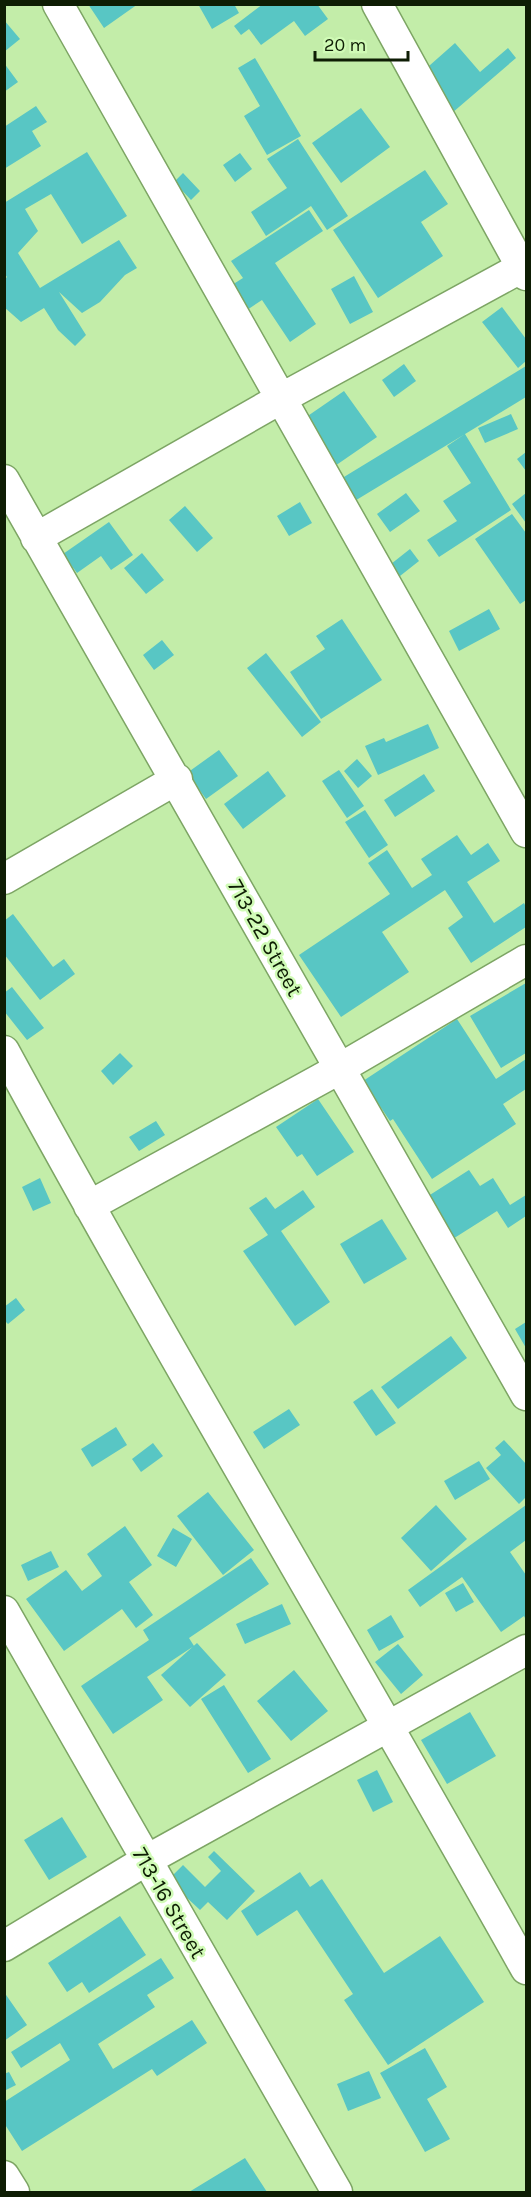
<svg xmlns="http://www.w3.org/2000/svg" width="531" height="2197" viewBox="0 0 531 2197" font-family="Karla,sans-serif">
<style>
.building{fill:#58c6c4}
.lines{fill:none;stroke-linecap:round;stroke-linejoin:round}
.minor-casing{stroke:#7da564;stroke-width:33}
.minor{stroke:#fff;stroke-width:30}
.labels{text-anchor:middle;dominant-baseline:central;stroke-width:5;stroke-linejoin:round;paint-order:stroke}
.street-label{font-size:22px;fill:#0e1d04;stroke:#d0fbb6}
</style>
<rect width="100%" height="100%" fill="#c3eda9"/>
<!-- building -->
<path class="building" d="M88,4h50l-34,24z
M198,4h36l5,9 -27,16z
M263,4h54l11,15 -23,17 -11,-15 -33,24 -12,-16 -8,6 -7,-9z
M4,20l16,19 -16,13z
M455,43l25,29 28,-24 8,10 -71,61 -33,-38z
M255,58l46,78 -34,19 -23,-39 16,-10 -22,-38z
M4,63l14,19 -14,10z
M36,106l11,16 -15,9 9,15 -37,23v-42z
M361,108l29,39 -49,36 -29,-40z
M298,139l50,77 -21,14 -16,-24 -45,30 -15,-24 36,-24 -20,-29z
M87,152l40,64 -45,28 -31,-50 -26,15 13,22 -20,22 22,35 79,-48 18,28 -12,7 -25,27 -18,11 -23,-21 27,43 -11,11 -17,-16 -14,-22 -23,14 -17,-15v-27l3,-3 -3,-4v-70z
M240,153l12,16 -17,13 -12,-17z
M425,170l23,34 -27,18 22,34 -65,42 -45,-68z
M183,173l17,18 -9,9 -17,-18z
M309,210l14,21 -48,32 41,61 -26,18 -28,-42 -18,12 -17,-24 16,-10 -12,-17z
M354,276l19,36 -23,12 -19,-35z
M502,307l24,32v22l-8,7 -36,-46z
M404,364l12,17 -22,16 -12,-17z
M526,366v31l-173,105 -14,-22z
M344,391l33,46 -45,31 -33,-46z
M511,414l7,15 -33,14 -7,-15z
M465,434l46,76 -72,47 -12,-17 30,-19 -14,-20 28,-18 -24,-37z
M526,452v19l-9,-12z
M406,493l14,18 -30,21 -13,-18z
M526,493v30l-14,-19z
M300,502l12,21 -23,13 -12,-20z
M185,506l28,32 -16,14 -28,-32z
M512,514l14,19v67l-6,4 -45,-65z
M109,522l24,33 -22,15 -10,-14 -24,17 -14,-19z
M410,549l9,12 -19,15 -9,-12z
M142,553l22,27 -18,14 -22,-26z
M489,609l11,20 -41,22 -10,-20z
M342,619l40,61 -61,39 -31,-47 35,-23 -9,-13z
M162,640l12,15 -20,15 -11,-15z
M266,653l55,69 -19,15 -55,-69z
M428,724l11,24 -61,27 -13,-29 19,-8 2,4z
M219,750l19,26 -32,23 -19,-26z
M357,759l15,17 -14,12 -14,-17z
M339,770l25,36 -17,12 -25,-37z
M268,771l18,25 -43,33 -19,-25z
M424,774l11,17 -40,26 -11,-17z
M365,810l23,35 -19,13 -24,-36z
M457,835l14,20 17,-12 12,18 -33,21 27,41 30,-20 2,4v20l-55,36 -23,-35 15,-11 -18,-27 -63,42 27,40 -68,45 -42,-62 91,-61 -22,-31 19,-13 25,38 20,-13 -11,-16z
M13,914l40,53 11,-8 11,15 -35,26 -36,-46v-33z
M526,983v70l-25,15 -31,-52z
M12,987l32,41 -17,12 -23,-29v-18z
M457,1019l39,60 30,-20v30l-23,15 13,20 -84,55 -39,-60 -3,2 -27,-40z
M120,1053l13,13 -20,19 -12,-14z
M318,1099l36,53 -37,24 -15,-22 -5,3 -21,-30z
M156,1121l9,14 -26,16 -10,-14z
M469,1170l11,16 13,-8 17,27 16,-10v21l-18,12 -11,-17 -49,31 -26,-42z
M40,1178l11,25 -18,8 -11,-24z
M303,1190l12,17 -34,24 49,71 -35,24 -52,-75 25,-16 -19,-27 17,-11 9,12z
M382,1219l25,40 -43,25 -24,-40z
M16,1298l9,12 -17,14 -4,-4v-13z
M526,1322v26l-11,-19z
M451,1336l16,22 -69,51 -17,-22z
M372,1389l24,34 -20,13 -23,-34z
M289,1409l11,16 -36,24 -11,-17z
M116,1427l11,18 -35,22 -11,-18z
M504,1440l22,24v33l-7,7 -33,-36 15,-13 -6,-7z
M153,1443l10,13 -22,16 -9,-13z
M479,1461l11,18 -35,21 -11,-19z
M208,1492l46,58 -31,25 -46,-59z
M436,1505l31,34 -36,32 -30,-33z
M526,1505v35l-16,12 16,23v45l-2,-4 -23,16 -39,-55 -42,30 -12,-17z
M125,1526l27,39 -23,17 24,33 -17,13 -14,-19 -58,42 -38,-52 40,-29 16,21 20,-15 -15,-22z
M173,1528l19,11 -16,28 -19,-11z
M51,1551l8,16 -31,14 -7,-16z
M251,1558l18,26 -80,54 5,8 -47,31 16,23 -50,34 -32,-48 68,-46 -6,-10z
M463,1583l11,19 -18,10 -11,-19z
M282,1604l9,20 -46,20 -9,-20z
M391,1615l13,22 -25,14 -12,-21z
M197,1643l29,32 -36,32 -29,-32z
M398,1644l25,31 -22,19 -26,-32z
M294,1670l34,41 -37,30 -34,-40z
M224,1685l47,74 -23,14 -47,-74z
M470,1712l26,44 -49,28 -26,-44z
M377,1770l16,32 -20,10 -16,-32z
M62,1817l25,40 -38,23 -25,-40z
M214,1851l41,40 -28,29 -19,-18 -8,8 -32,-30 15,-15 22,22 16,-16 -13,-14z
M300,1872l10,15 12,-8 62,94 56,-37 44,66 -96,63 -44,-65 9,-6 -56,-84 -40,26 -16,-25z
M120,1916l26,39 -57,38 -7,-11 -15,10 -19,-29z
M161,1958l13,20 -27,17 8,12 -57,37 15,25 79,-49 15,23 -50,33 -5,-7 -130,82 -18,-28v-21l66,-42 -10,-17 -39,25 -10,-16z
M4,1992l23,33 -23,16z
M425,2048l22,39 -20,12 23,40 -25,13 -45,-79z
M369,2071l12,27 -33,13 -11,-27z
M9,2072l7,13 -12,6v-17z
M245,2158l22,34h-78z"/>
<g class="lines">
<defs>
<path id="minor" d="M58,4l468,828
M377,4l149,271
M4,480l522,915
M36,538l244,-139 246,-134
M4,879l173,-100
M4,1051c168,309 350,611 522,918
M89,1206l250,-137 187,-109
M4,1611l333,581
M4,1946l141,-85 381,-211
M4,2176l10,16"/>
</defs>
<!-- minor casing -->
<use href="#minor" class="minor-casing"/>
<!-- minor -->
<use href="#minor" class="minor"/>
</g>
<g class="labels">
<!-- street labels -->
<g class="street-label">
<text transform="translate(265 938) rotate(61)">713-22 Street</text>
<text transform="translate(169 1903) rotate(60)">713-16 Street</text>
</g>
</g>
<!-- border -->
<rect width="531" height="2197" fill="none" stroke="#0e1d04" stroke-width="12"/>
<!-- scale -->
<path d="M315 51v9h93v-9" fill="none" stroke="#0e1d04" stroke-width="3"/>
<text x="324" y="51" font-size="18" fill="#0e1d04" stroke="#d0fbb6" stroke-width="4.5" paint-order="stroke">20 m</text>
</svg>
